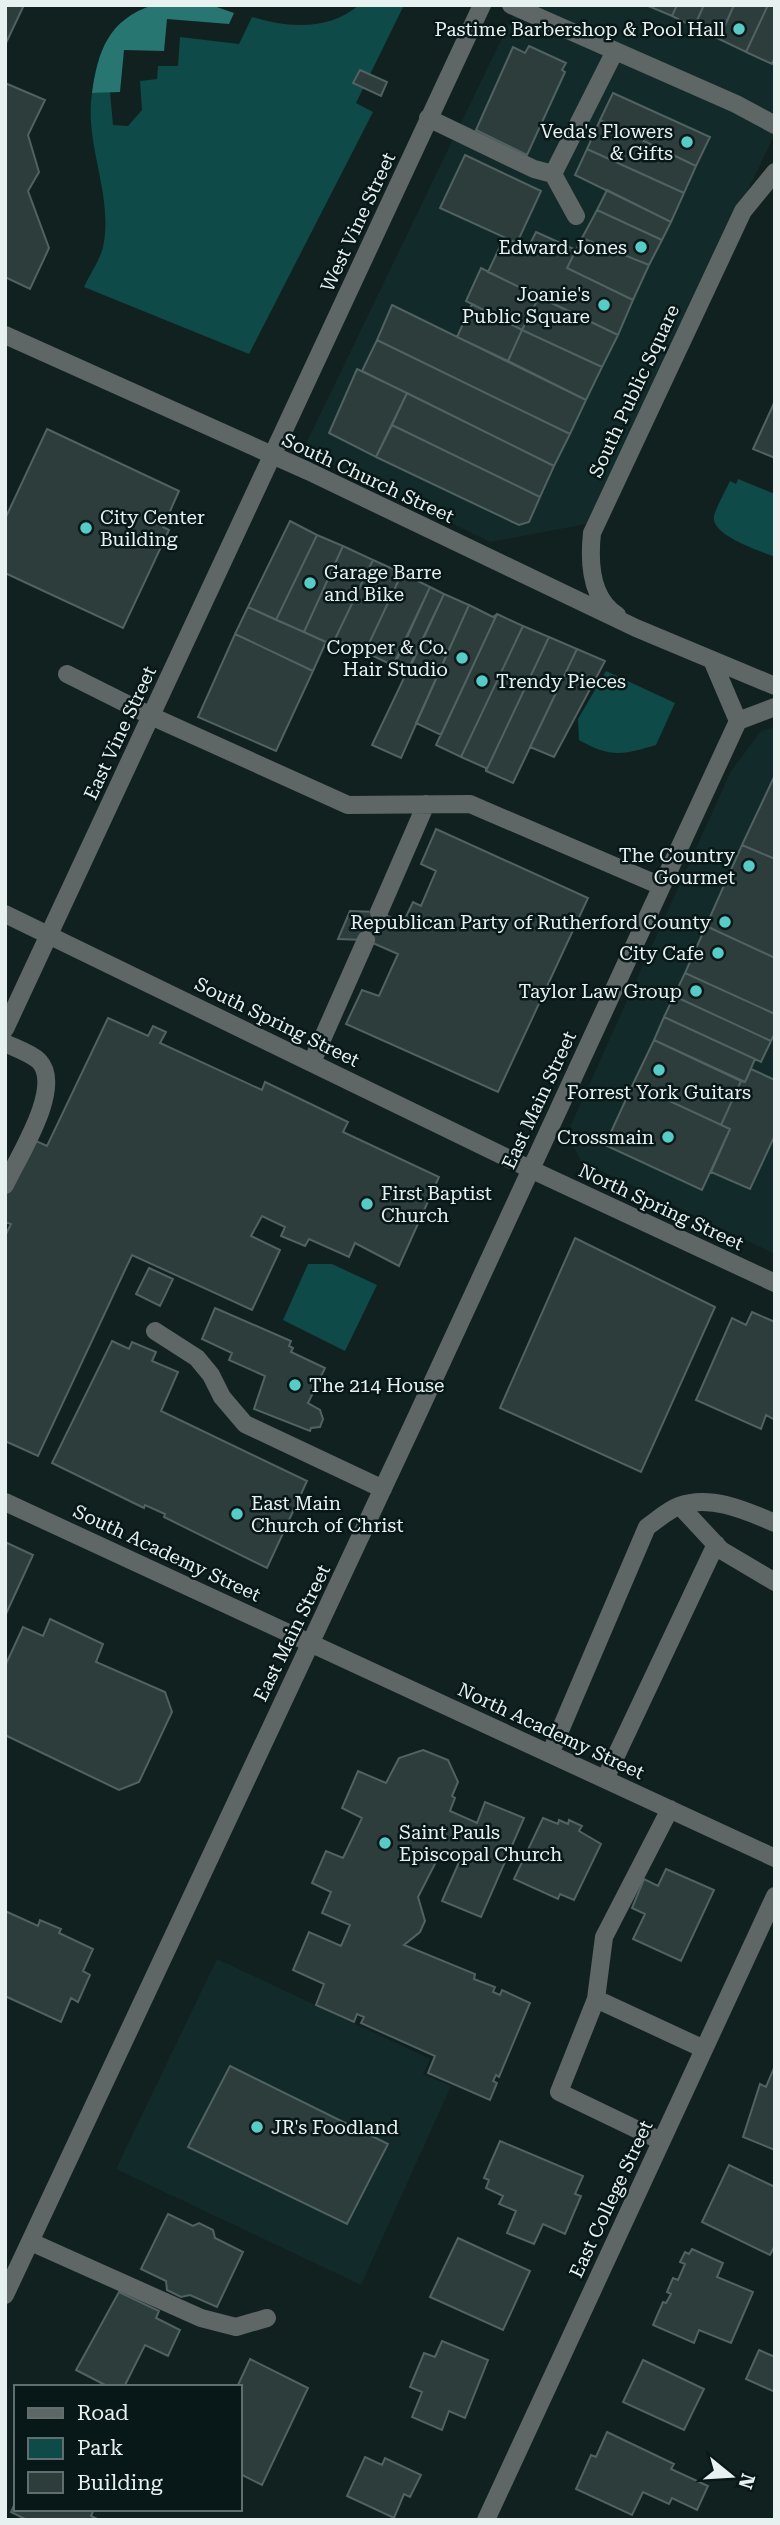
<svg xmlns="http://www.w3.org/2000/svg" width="780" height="2525" viewBox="0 0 780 2525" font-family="'Roboto Serif',serif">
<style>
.built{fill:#122b2a}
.green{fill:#0e4a47}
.water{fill:#277672}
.building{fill:#2c3d3c;stroke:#506261;stroke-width:2}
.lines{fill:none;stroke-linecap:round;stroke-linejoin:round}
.minor-tunnel{stroke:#31403f;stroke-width:18;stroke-dasharray:18 9;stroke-linecap:butt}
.minor{stroke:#5f6766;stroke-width:18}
.poi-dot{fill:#54cdc7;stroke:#081717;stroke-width:2.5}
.labels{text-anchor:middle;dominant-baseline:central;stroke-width:5;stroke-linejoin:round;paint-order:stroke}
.poi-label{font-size:19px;fill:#e7f1f0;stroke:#081717;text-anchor:end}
.street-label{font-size:19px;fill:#e7f1f0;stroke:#081717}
</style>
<rect width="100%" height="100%" fill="#112120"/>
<!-- built -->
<path class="built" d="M518,5h257v129l-189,390 -96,18 -187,-92z
M775,727v527l-194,-93 -9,-18 -2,-16 161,-356 30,-40z
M217,1959l213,100 -7,15 28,12 -90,199 -245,-116z"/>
<!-- green -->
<path class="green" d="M359,5h45l-48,98 17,9 -124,242 -165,-67c6,-13 16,-27 19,-40 11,-52 -19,-102 -11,-154l18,-1 3,33 15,1 14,-16 -2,-29 17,-2 1,-13h20l2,-29 59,7 13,-27c35,11 77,14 107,-12z
M738,479l37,15v63c-14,-6 -65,-22 -61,-41 3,-11 11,-24 16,-35l6,3z
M606,671l69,32 -19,42c-34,10 -45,13 -77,-5l-1,-21z
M308,1264h24l45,21 -32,66 -62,-31z"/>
<!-- water -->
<path class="water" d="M153,5h58l23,8 -5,11 -62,-5 -3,32 -40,-1 -4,42 -28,1c6,-42 16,-73 61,-88z"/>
<!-- building -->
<path class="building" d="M5,5h19l-19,40z
M646,5h31l-5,11z
M677,5h27l-10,22 -22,-11z
M704,5h30l-15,34 -25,-12z
M734,5h34l-22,47 -27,-13z
M768,5h7v52l-3,7 -26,-12z
M529,46l37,17 -4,7 3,2 -38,83 -51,-25 37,-83 12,6z
M360,70l27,12 -6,14 -28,-13z
M5,83l40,17 -17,35 11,37 -11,19 21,57 -19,41 -25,-12z
M613,93l97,44 -14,29 -96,-46z
M600,120l96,46 -12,27 -97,-44z
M587,149l97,44 -13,29 -96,-47z
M465,155l76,36 -24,52 -77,-35z
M607,190l64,32 -9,18 -65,-30z
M597,210l65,30 -13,25 -67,-27z
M536,232l40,18 -9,18 66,32 -15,35 -130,-63 16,-34 24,10z
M582,238l67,27 -16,35 -66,-32z
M481,268l58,29 -17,33 -56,-29z
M539,297l79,38 -16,32 -80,-37z
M472,304l50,26 -14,31 -51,-24z
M392,305l194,95 -16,34 -193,-94z
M522,330l80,37 -16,33 -78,-39z
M377,340l193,94 -16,32 -192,-95z
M357,369l50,24 -31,64 -47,-24z
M407,393l147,73 -14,31 -148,-72z
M775,401v57l-22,-9z
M392,425l148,72 -11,25 -10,3 -143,-68z
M47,429l132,62 -16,36 6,3 -46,98 -118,-55v-54z
M290,521l27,14 -41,85 -28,-13z
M317,535l26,11 -39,86 -28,-12z
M343,546l30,14 -38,79 -9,3 -22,-10z
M373,560l29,13 -37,79 -30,-13z
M402,573l28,14 -36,79 -29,-14z
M430,587l14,7 -35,76 -15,-7z
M444,594l25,11 -68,153 -29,-13z
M469,605l24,12 4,-3 -56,121 -25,-12z
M248,607l78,35 -13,29 -78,-37z
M497,614l26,12 -62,131 -25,-12z
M523,626l26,11 -63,134v-3l-25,-11z
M235,634l78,37 -37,80 -78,-34z
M549,637l28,12 -64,134 -27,-12z
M577,649l28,12 -51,96 -24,-10z
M775,775v84l-33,-14z
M436,829l152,69 -90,194 -152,-68 16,-34 17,6 19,-42 -32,-14 -28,-1 12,-28 29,1 24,11 10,-21 8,4 15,-35 -15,-7z
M742,845l33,14v99l-69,-32z
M706,926l69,32v56l-90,-41z
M685,973l90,41v19l-4,8 -97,-45z
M674,996l97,45 -10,21 -97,-45z
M664,1017l91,42 -10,23 -91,-42z
M108,1018l40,18 5,-10 13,6 -6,11 102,47 3,-8 83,40 -5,10 96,45 -40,89 -44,-23 -6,14 -40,-18 -4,7 -24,-10 4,-9 -23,-11 -11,20 29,14 -28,60 -120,-55 -94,201 -33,-15v-205l6,-12 -6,-2v-45l20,-41 22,10z
M654,1040l87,41 -20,44 -88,-41z
M751,1069l24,11v55l-25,54 -39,-17 19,-43 -9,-4 20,-44 4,1z
M633,1084l97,45 -28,61 -97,-45z
M575,1238l140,69 -74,165 -141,-64z
M149,1268l24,11 -13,27 -24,-12z
M215,1308l76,33 -2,5 4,2 -2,4 34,16 -17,35 12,7 3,9 -3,8 -9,1 -1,3 -56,-22 11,-33 -36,-16 3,-7 -30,-14z
M752,1312l23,10v98l-9,-5 -5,14 -65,-29 36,-82 14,7z
M112,1341l17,8 3,-7 24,10 -4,9 26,11 -17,39 146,70 -40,87 -103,-51 1,-3 -20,-9 -1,3 -92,-45z
M5,1542l28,13 -28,61z
M50,1619l53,25 -7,18 69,30 7,20 -33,70 -20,8 -114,-55v-69l18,-39 20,9z
M423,1750l25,10 10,22 -6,14 3,2 -5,13 27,12 8,-21 39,16 -43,99 -39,-16 18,-41 -19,-8 -23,45 7,24 -5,11 -16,13 71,29 -1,5 21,8 -2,5 7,3 2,-5 28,13 -31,74 -3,-2 -3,6 4,2 -7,17 -62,-27 7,-17 -74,-33 3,-6 -7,-3 -3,8 -38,-17 8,-21 -31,-14 16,-38 32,14 9,-21 -28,-12 9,-21 -19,-9 14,-32 17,7 19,-40 -20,-10 16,-37 28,12 13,-25z
M543,1818l15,6 1,-4 9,4 1,-4 13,6 -3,5 22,13 -27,56 -14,-6 -2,5 -44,-20z
M666,1869l48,21 -33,71 -48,-22 12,-25 -13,-6 12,-29 14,7z
M5,1911l33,15 2,-6 21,9 -2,4 34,16 -10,22 7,4 -12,27 -7,-4 -10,24 -56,-26z
M230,2066l158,78 -41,80 -159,-77z
M774,2068l1,1v81l-32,-13 17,-53 6,3z
M500,2141l83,35 -8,18 6,2 -16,38 -22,-10 -9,20 -27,-11 9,-22 -17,-7 4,-8 -17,-8 3,-8 -5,-2z
M729,2165l46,22v58l-5,10 -68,-33z
M168,2214l25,12 6,-3 14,7 2,8 28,14 -26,55 -27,-12 -9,2 -14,-7 -1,-9 -25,-12z
M458,2238l72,33 -27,59 -73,-33z
M692,2249l31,14 -6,14 36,15 -22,51 -32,-13 -5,13 -41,-18 10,-23 3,1 5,-9 -4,-2 6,-14 5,2 7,-16 -5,-2 5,-10 4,2z
M119,2292l40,19 -3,7 24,12 -12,26 -23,-11 -21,42h-15l-33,-17z
M442,2341l46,19 -23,58 -16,-7 -7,19 -30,-13 10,-25 -12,-5 14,-34 11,4z
M759,2350l16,7v35l-29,-13z
M250,2359l58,29 -46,97 -22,-11v-87h-3z
M643,2360l61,29 -20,41 -61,-28z
M607,2432l67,32 -3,5 37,17 -11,24 -25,-12 -3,6 -26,-12 -11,23 -56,-26 15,-34 5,2z
M365,2457l17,8 3,-7 36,17 -11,22 -6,-3 -10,24 -47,-22z
M16,2501v8h78l-3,7 8,4h-72l-16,-8z"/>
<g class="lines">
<!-- minor-tunnel -->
<path class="minor-tunnel" d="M366,940l13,-28"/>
<!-- minor -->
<path class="minor" d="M511,5l225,99 39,21
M428,118l106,51 19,5
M576,216l-23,-42 62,-123
M5,335l303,136 328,157 139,58
M617,615c-27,-17 -28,-54 -25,-82l151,-322 32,-39
M712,660l26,61
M67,674l84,42 197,89 122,-1 191,82
M379,912l47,-108
M5,914l525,255 245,114
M5,1029l477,-1024
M5,1043c10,5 26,10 34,18 25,26 -21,96 -34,124
M312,1062l54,-122
M155,1331l42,27 14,17 11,22 23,27 138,65
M5,1502l770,356
M680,1506l41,44 54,32
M550,1754l97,-227c10,-7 21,-17 32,-21 31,-12 68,5 96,17
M605,1779l111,-235
M596,1999l108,50
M661,2141l-102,-49 37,-93 8,-62 66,-128
M31,2242l170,76 35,9 31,-9
M5,2295l410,-875 323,-699 37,-14
M486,2520l289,-624"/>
</g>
<!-- markers -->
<g class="poi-dot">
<circle cx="739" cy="29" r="7"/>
<circle cx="687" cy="142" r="7"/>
<circle cx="641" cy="247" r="7"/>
<circle cx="604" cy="305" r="7"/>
<circle cx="86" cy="528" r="7"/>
<circle cx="310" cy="583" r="7"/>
<circle cx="462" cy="658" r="7"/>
<circle cx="482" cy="681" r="7"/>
<circle cx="749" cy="866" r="7"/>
<circle cx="725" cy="922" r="7"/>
<circle cx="718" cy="953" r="7"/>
<circle cx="696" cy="991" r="7"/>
<circle cx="659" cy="1070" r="7"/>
<circle cx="668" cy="1137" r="7"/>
<circle cx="367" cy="1204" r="7"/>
<circle cx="295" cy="1385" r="7"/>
<circle cx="237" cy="1514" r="7"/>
<circle cx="385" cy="1843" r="7"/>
<circle cx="257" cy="2127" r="7"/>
</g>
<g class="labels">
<!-- poi labels -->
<g class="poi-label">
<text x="725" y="29">Pastime Barbershop &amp; Pool Hall</text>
<text x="673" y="131">Veda's Flowers<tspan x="673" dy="22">&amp; Gifts</tspan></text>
<text x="627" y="247">Edward Jones</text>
<text x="590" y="294">Joanie's<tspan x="590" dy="22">Public Square</tspan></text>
<text x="100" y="517" text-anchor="start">City Center<tspan x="100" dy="22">Building</tspan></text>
<text x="324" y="572" text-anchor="start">Garage Barre<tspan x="324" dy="22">and Bike</tspan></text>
<text x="448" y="647">Copper &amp; Co.<tspan x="448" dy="22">Hair Studio</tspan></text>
<text x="496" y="681" text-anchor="start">Trendy Pieces</text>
<text x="735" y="855">The Country<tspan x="735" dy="22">Gourmet</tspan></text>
<text x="711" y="922">Republican Party of Rutherford County</text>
<text x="704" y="953">City Cafe</text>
<text x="682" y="991">Taylor Law Group</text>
<text x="659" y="1092" text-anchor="middle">Forrest York Guitars</text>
<text x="654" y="1137">Crossmain</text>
<text x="381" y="1193" text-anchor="start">First Baptist<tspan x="381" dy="22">Church</tspan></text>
<text x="309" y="1385" text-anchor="start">The 214 House</text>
<text x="251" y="1503" text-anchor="start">East Main<tspan x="251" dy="22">Church of Christ</tspan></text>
<text x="399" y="1832" text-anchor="start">Saint Pauls<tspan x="399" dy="22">Episcopal Church</tspan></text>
<text x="271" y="2127" text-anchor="start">JR's Foodland</text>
</g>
<!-- street labels -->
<g class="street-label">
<text transform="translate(358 222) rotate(-65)">West Vine Street</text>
<text transform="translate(634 391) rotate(-65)">South Public Square</text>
<text transform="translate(368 478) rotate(25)">South Church Street</text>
<text transform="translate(120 733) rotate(-65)">East Vine Street</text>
<text transform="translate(277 1022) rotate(26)">South Spring Street</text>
<text transform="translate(539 1100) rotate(-65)">East Main Street</text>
<text transform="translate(661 1207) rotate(25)">North Spring Street</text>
<text transform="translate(167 1553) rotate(25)">South Academy Street</text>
<text transform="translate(292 1633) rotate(-64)">East Main Street</text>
<text transform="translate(551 1731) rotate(25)">North Academy Street</text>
<text transform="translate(611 2199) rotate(-65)">East College Street</text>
</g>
</g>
<!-- border -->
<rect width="780" height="2525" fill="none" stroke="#e7f1f0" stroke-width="14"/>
<!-- legend -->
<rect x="14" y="2385" width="228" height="126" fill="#081717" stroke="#616e6e" stroke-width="2"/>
<rect x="28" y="2408" width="35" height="10" fill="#5f6766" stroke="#616e6e" stroke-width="2"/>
<text x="77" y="2420" font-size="21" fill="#e7f1f0">Road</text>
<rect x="28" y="2438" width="35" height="21" fill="#0e4a47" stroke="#616e6e" stroke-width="2"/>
<text x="77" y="2455" font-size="21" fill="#e7f1f0">Park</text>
<rect x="28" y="2472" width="35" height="21" fill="#2c3d3c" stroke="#616e6e" stroke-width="2"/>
<text x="77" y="2490" font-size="21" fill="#e7f1f0">Building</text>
<!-- north arrow -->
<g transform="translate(731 2476) rotate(108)" stroke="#081717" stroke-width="5" paint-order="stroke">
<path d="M0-5L12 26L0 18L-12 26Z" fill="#e7f1f0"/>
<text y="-10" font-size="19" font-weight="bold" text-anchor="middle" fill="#e7f1f0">N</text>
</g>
</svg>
